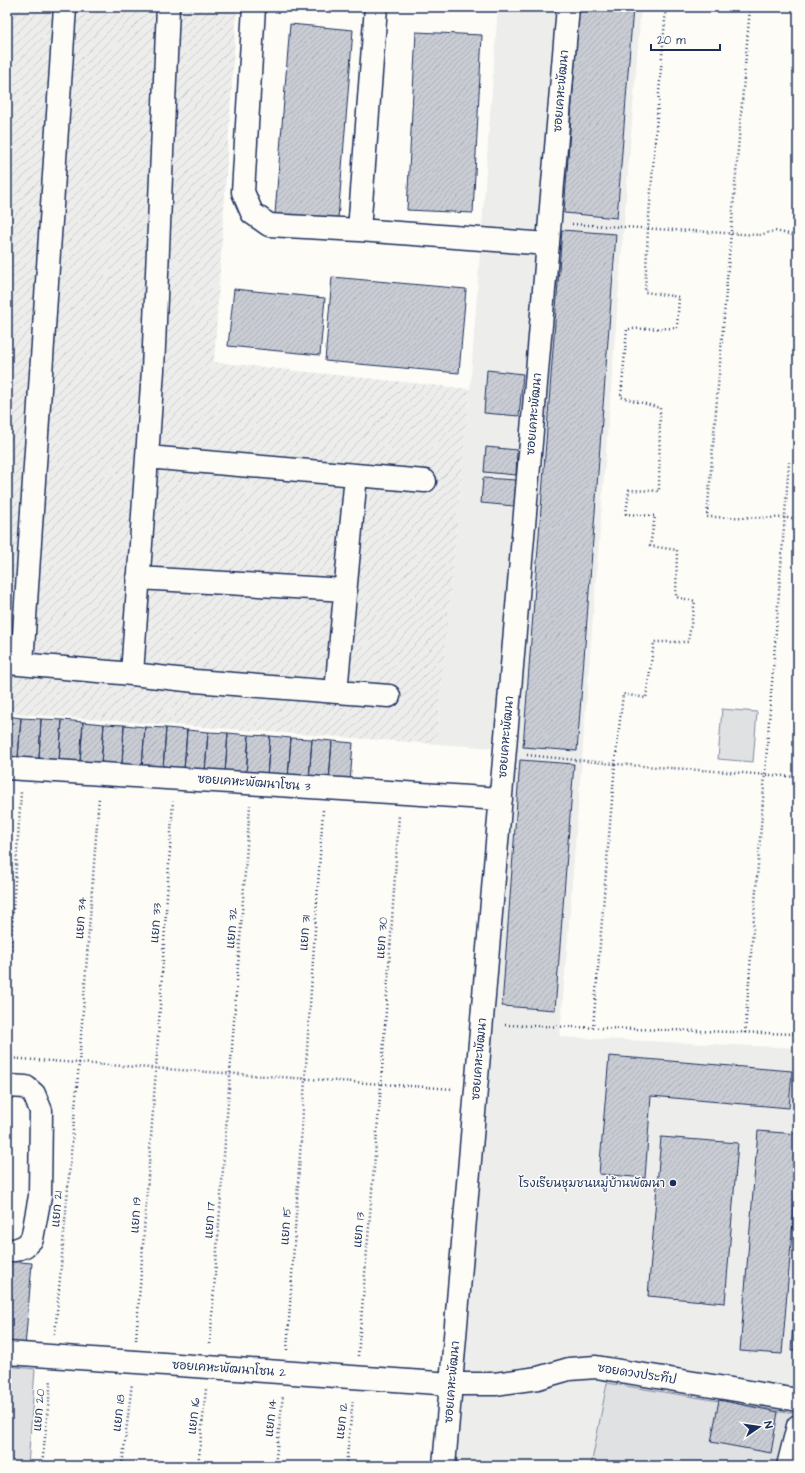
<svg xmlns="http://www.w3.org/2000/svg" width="805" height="1473" viewBox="0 0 805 1473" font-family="'Architects Daughter','Playpen Sans Thai',sans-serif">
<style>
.built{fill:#edeeec}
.industrial{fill:url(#industrial-furrows)}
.grass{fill:#e0e1e3;stroke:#7e88a0}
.building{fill:url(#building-hatch);stroke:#1b2f5e}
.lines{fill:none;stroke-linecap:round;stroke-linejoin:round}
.minor-casing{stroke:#1b2f5e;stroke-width:25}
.path{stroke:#1b2f5e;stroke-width:2.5;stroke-dasharray:1 3;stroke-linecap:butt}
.minor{stroke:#fdfcf7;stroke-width:22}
.poi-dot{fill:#1b2f5e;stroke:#fdfcf7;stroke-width:1.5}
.labels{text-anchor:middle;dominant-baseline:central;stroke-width:3;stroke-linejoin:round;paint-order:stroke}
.street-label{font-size:12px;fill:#1b2f5e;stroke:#fdfcf7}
.poi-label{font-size:12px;fill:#1b2f5e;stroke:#fdfcf7;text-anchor:end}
</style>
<defs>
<pattern id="industrial-furrows" width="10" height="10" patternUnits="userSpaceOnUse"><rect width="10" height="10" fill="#edeeec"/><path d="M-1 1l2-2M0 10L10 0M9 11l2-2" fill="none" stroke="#cbcccd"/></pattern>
<pattern id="building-hatch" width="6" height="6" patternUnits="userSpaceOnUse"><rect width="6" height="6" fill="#c9ccd3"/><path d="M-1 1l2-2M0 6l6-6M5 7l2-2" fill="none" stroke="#acb0b8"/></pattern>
</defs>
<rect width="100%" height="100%" fill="#fdfcf7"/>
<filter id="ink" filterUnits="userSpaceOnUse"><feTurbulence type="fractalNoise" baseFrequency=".025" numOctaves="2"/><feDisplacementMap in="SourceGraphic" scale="8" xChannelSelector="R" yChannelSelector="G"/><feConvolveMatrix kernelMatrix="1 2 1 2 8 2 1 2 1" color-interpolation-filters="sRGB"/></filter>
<g filter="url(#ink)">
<!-- built -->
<path class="built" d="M498,7h143l-81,1030 238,11v418h-363l61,-718 -60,-4 34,-355z"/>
<!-- industrial -->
<path class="industrial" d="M7,7h230l-23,355 256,27 -34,355 -429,-31z"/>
<!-- grass -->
<path class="grass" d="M722,709l35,3 -4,50 -35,-3z
M7,1366l28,3 -7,97h-21z
M607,1383l187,30 -13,53h-190z"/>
<!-- building -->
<path class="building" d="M579,7h54l-16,211 -53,-5z
M290,24l63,6 -15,189 -63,-5z
M416,32l66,3 -9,178 -66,-3z
M562,230l54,4 -39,517 -54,-4z
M332,277l134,12 -7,84 -134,-12z
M234,289l91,9 -5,57 -92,-9z
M487,370l36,4 -4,42 -35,-3z
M486,447l31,3 -1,25 -32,-3z
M483,478l33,2 -2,26 -33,-3z
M7,716l14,2 -3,40 -11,-1z
M21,718l20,1 -2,40 -21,-1z
M41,719l21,1 -3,41 -20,-2z
M62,720l21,2 -3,40 -21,-1z
M83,722l21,2 -3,40 -21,-2z
M104,724l20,1 -2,41 -21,-2z
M124,725l21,2 -3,40 -20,-1z
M145,727l21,1 -3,41 -21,-2z
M166,728l21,2 -3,40 -21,-1z
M187,730l21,2 -3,40 -21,-2z
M208,732l20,1 -3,40 -20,-1z
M228,733l21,2 -3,40 -21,-2z
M249,735l21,1 -3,41 -21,-2z
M270,736l21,2 -3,40 -21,-1z
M291,738l21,1 -3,41 -21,-2z
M312,739l20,2 -3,40 -20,-1z
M332,741l21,2 -3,40 -21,-2z
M520,760l54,4 -19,246 -53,-4z
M609,1056l183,15 -3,37 -138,-12 -6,82 -46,-4z
M758,1131l40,3v25l-16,195 -42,-3z
M661,1137l77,6 -13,160 -77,-7z
M798,1256v94h-7z
M7,1261l25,2 -7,84 -18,-1z
M719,1400l59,12 -7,41 -60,-11z"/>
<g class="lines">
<defs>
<path id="minor" d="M254,7l-11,185 9,21 17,12 90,5 189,14
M359,230l17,-223
M147,457l278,24
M138,578l208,12
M8,663l124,11 63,7 194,15
M22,664l43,-657
M132,674l21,-304 15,-363
M336,692l20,-217
M7,768l494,31
M7,1086l19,1 8,7 7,17 -1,85 -8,43 -7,7 -10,4h-8
M7,1353l445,31h43l43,-6 31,-9 27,-2 202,33
M444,1466l124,-1459
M788,1466l10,-40"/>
</defs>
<!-- minor casing -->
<use href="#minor" class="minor-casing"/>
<!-- path -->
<path class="path" d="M750,7l-43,510 91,1
M572,224l187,11 16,-4 23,5
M527,755l88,9 183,13
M7,1001l14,-209
M505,1025l293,9
M593,1028l22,-264 8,-70 23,4 8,-56h34l7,-41 -19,-4 1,-47 -27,-4 5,-30 -29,-2 3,-24 30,1 1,-83 -39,-11 6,-68 50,-1 2,-31 -34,-5 3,-64 18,-221
M745,1033l44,-571
M7,1058l447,31
M55,1334l24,-271 20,-266
M136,1340l20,-271 17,-268
M210,1344l40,-539
M287,1350l36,-540
M358,1356l23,-271 18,-270
M42,1466l9,-87
M122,1466l10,-83
M198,1466l8,-77
M275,1466l8,-71
M346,1466l7,-67"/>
<!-- minor -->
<use href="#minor" class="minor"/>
</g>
</g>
<!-- markers -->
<circle class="poi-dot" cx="673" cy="1183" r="4"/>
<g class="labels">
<!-- street labels -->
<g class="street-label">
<text transform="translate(561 91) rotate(-85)">ซอยเคหะพัฒนา</text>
<text transform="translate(534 414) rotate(-85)">ซอยเคหะพัฒนา</text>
<text transform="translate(506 737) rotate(-85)">ซอยเคหะพัฒนา</text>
<text transform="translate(254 783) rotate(4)">ซอยเคหะพัฒนาโซน 3</text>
<text transform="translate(81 918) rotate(-86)">แยก 34</text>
<text transform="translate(156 923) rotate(-86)">แยก 33</text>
<text transform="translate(232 928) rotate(-86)">แยก 32</text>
<text transform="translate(305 933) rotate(-86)">แยก 31</text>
<text transform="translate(382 938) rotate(-86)">แยก 30</text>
<text transform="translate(479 1059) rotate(-85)">ซอยเคหะพัฒนา</text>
<text transform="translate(57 1209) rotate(-85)">แยก 21</text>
<text transform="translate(136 1215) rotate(-86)">แยก 19</text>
<text transform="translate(210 1220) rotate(-86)">แยก 17</text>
<text transform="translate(286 1226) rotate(-86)">แยก 15</text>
<text transform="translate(359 1230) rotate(-85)">แยก 13</text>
<text transform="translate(229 1369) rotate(4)">ซอยเคหะพัฒนาโซน 2</text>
<text transform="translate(637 1374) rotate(9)">ซอยดวงประทีป</text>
<text transform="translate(452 1382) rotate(-85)">ซอยเคหะพัฒนา</text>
<text transform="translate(39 1410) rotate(-85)">แยก 20</text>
<text transform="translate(119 1413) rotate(-83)">แยก 18</text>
<text transform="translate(194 1416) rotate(-84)">แยก 16</text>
<text transform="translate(271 1418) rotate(-84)">แยก 14</text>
<text transform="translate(342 1421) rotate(-84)">แยก 12</text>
</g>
<!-- poi labels -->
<g class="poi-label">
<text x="665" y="1183">โรงเรียนชุมชนหมู่บ้านพัฒนา</text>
</g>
</g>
<!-- margin -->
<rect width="805" height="1473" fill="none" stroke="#fdfcf7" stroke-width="24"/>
<rect x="12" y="12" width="781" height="1449" fill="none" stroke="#1b2f5e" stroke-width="1.5" filter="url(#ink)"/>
<!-- north arrow -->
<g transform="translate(759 1427) rotate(77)" stroke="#fdfcf7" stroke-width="3" paint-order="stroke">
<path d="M0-3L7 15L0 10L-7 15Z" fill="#1b2f5e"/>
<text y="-6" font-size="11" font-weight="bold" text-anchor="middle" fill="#1b2f5e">N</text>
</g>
<!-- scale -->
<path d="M651 44v6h69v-6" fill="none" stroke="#1b2f5e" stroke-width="2"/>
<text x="657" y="44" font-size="12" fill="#1b2f5e" stroke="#fdfcf7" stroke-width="3" paint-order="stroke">20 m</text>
</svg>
